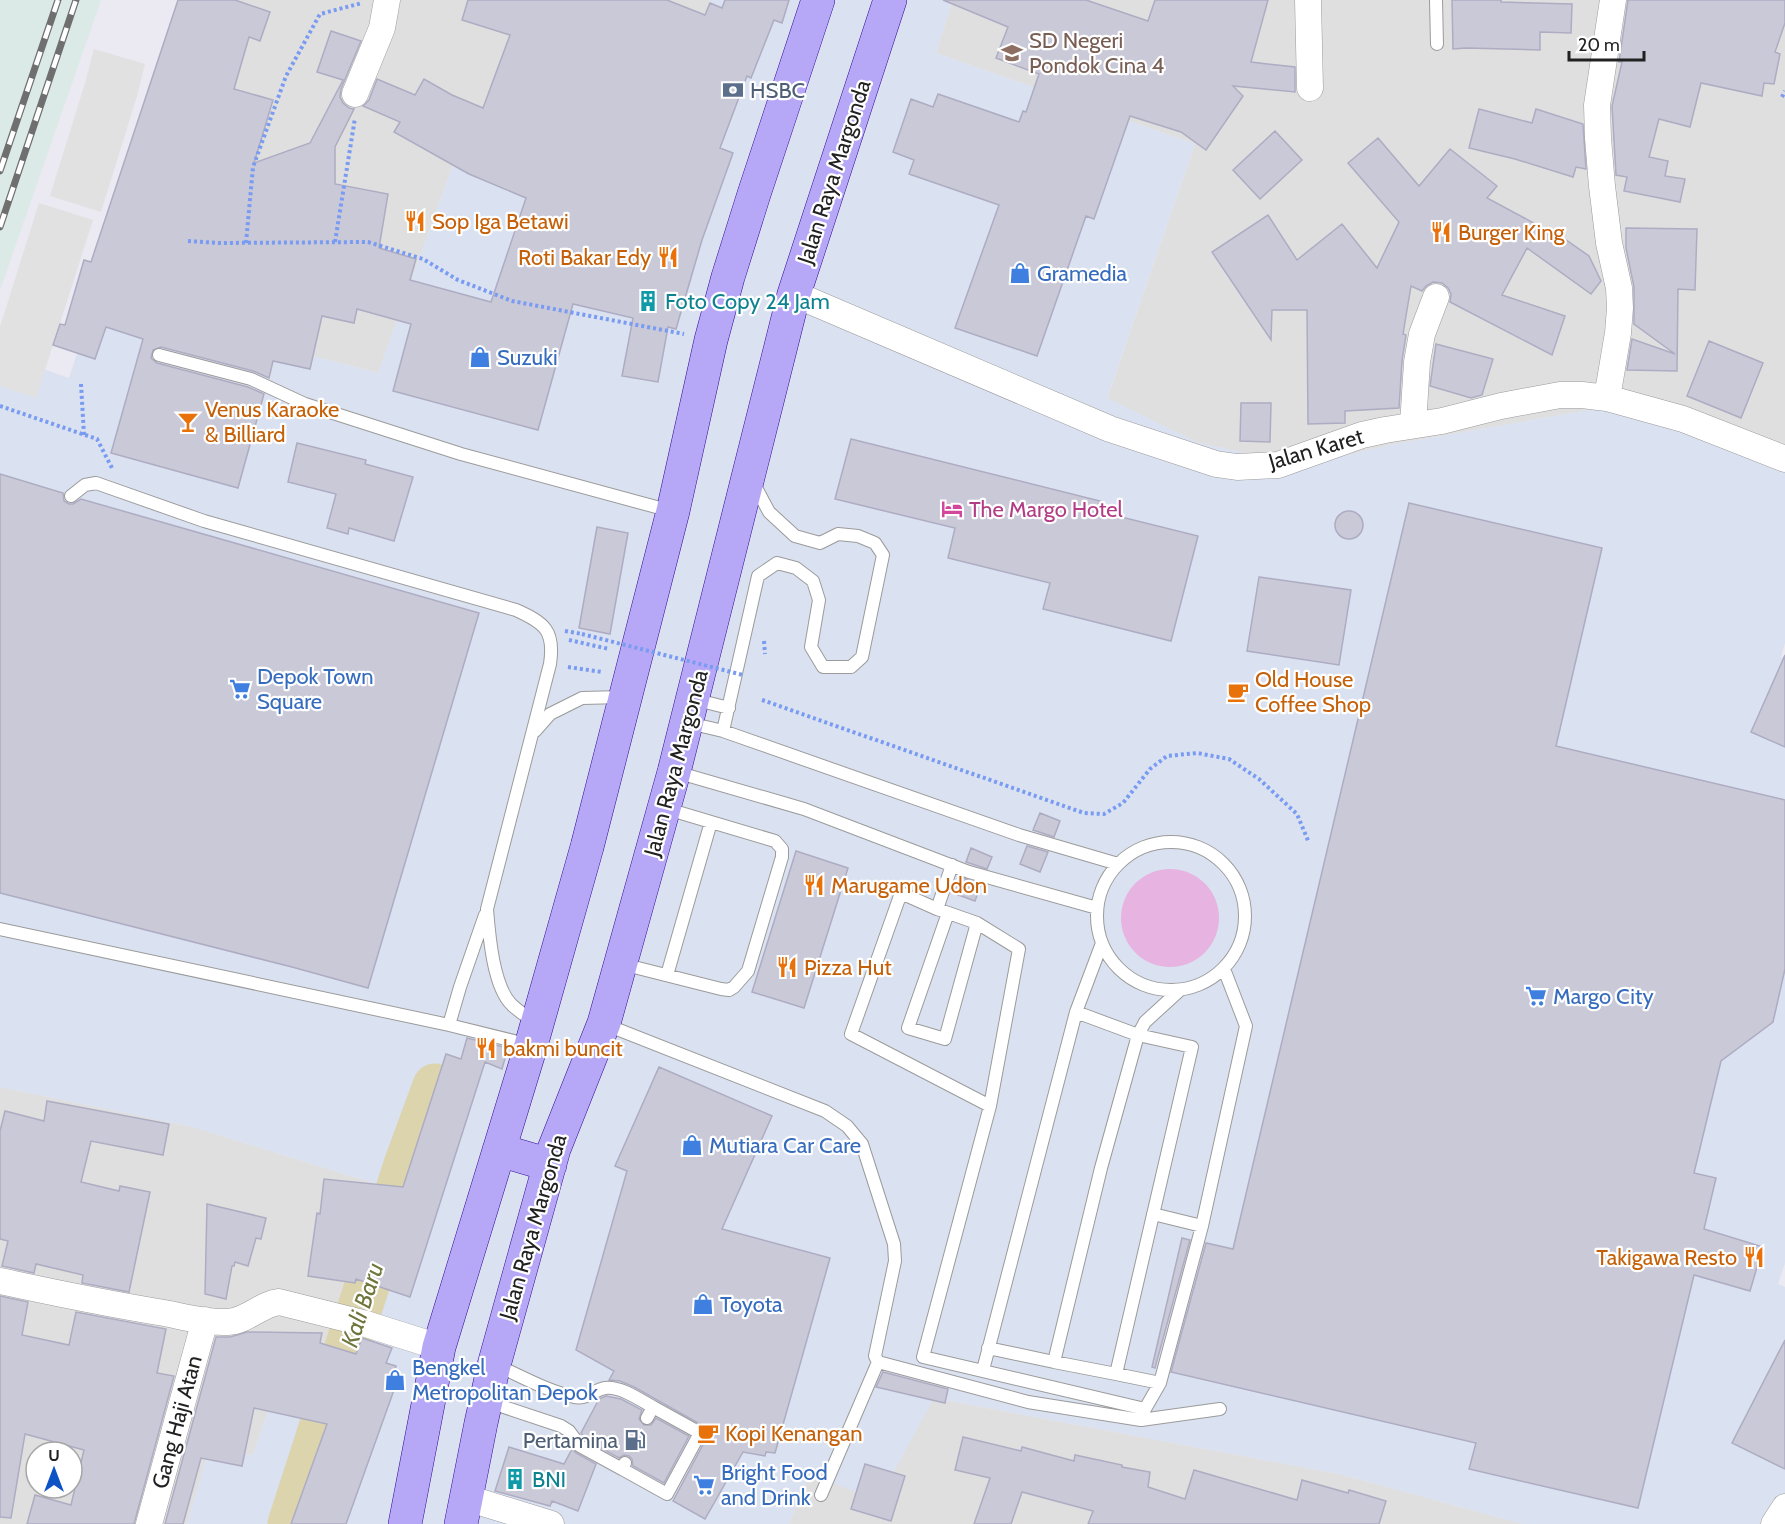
<svg xmlns="http://www.w3.org/2000/svg" width="1785" height="1524" viewBox="0 0 1785 1524" font-family="Cabin,sans-serif">
<style>
.residential{fill:#dfdfdf;fill-rule:evenodd}
.commercial{fill:#dae1f0}
.industrial{fill:#dbeae7}
.grass{fill:#e7b3e0}
.parking{fill:#e1e1e1}
.lines{fill:none;stroke-linecap:round;stroke-linejoin:round}
.river{stroke:#dcd4ac;stroke-width:45}
.building{fill:#cac9d8;stroke:#adacc2;stroke-width:1.5}
.service-casing{stroke:#9b9b9b;stroke-width:14}
.minor-casing{stroke:#9b9b9b;stroke-width:27}
.primary-casing{stroke:#320995;stroke-width:34}
.path{stroke:#799bf2;stroke-width:4;stroke-dasharray:3 3;stroke-linecap:butt}
.service{stroke:#fff;stroke-width:12}
.minor{stroke:#fff;stroke-width:26}
.primary{stroke:#b7a8f7;stroke-width:33}
.rail-casing{stroke:#6f6f6f;stroke-width:7}
.rail{stroke:#fff;stroke-width:4.5;stroke-dasharray:14;stroke-linecap:butt}
.path-bridge{stroke:#799bf2;stroke-width:4;stroke-dasharray:3 3;stroke-linecap:butt}
.labels{text-anchor:middle;dominant-baseline:central;stroke-width:4.5;stroke-linejoin:round;paint-order:stroke}
.education-label{font-size:22px;fill:#785e54;stroke:#fff;text-anchor:start}
.service-label{font-size:22px;fill:#4e5e75;stroke:#fff;text-anchor:start}
.street-label{font-size:22px;fill:#212121;stroke:#fff}
.food-label{font-size:22px;fill:#c56008;stroke:#fff;text-anchor:start}
.shop-label{font-size:22px;fill:#366cbe;stroke:#fff;text-anchor:start}
.culture-label{font-size:22px;fill:#0d838f;stroke:#fff;text-anchor:start}
.hotel-label{font-size:22px;fill:#b23c85;stroke:#fff;text-anchor:start}
.water-label{font-size:24px;font-style:italic;fill:#6f763b;stroke:#fff}
</style>
<rect width="100%" height="100%" fill="#ebe9f1"/>
<!-- residential -->
<path class="residential" d="M198,0h512l-65,217 -189,-61 -78,217 -283,-74z
M953,0h832v459l-103,-49h-92l-195,34 -92,21 -104,-22 -92,-44 88,-255 -259,-91z
M0,1087l193,40 213,66 -80,225 -53,-21 -20,58 -44,-5 -22,74h-187zM36,1452h36v36h-36z
M934,1398l405,76 184,50h-734l21,-50z"/>
<!-- commercial -->
<path class="commercial" d="M710,0h243l-17,53 259,91 -88,254 92,45 104,22 92,-21 195,-34h92l103,49v184l-4,14 4,2v604l-7,21 7,3v237h-262l-184,-50 -405,-76 -56,103 -68,-27 -21,50h-602l22,-75 44,6 20,-58 53,21 80,-225 -213,-66 -193,-40v-733l69,24 26,-79 283,74 78,-217 189,61z"/>
<!-- industrial -->
<path class="industrial" d="M1,0h100l-101,290v-288z"/>
<!-- grass -->
<path class="grass" d="M1121 918a49 49 0 1 1 98 0a49 49 0 1 1-98 0Z"/>
<!-- parking -->
<path class="parking" d="M94,49l51,15 -8,32 -36,116 -51,-16 36,-116z
M39,203l54,17 -57,178 -36,-12v-59z"/>
<g class="lines">
<!-- river -->
<path class="river" d="M290,1524l117,-362 28,-76"/>
</g>
<!-- building -->
<path class="building" d="M178,0h57l35,12 -10,29 -11,-4 -15,52 39,11 -19,63 56,-20 33,-63 -26,-8 14,-41 30,10 -20,48 -1,8 3,6 6,5 5,1 -19,38v37l53,10 -9,54 37,11 -6,21 81,22 35,-104 -57,-24 -75,-42 6,-10 -37,-16 6,-6 8,-21 38,16 9,-16 28,16 31,13 27,-73 -48,-15 6,-20h199l38,15 5,-12 12,5 3,-8h64l-7,23 -8,-3 -23,58 -4,-2 -27,72 13,5 -31,87 -26,89 -8,-2 -10,55 -36,-6 11,-58 -60,-14 -35,126 -145,-39 18,-67 -54,-15 -3,14 -32,-7 -12,53 -37,-8 -4,17 -16,-7 -92,-24 -8,3 -2,8 6,5 91,24 16,7 -26,94 -127,-35 32,-114 -37,-12 -11,32 -42,-14 7,-21 5,1 19,-65 7,2z
M943,0h143l62,21 7,-21h113l-17,62 44,5v25l-62,-6 10,10 -37,54 -25,-18 -51,-16 -36,103 -8,-3 -49,140 -82,-28 44,-123 -90,-31 5,-14 -21,-8 18,-53 22,8 5,-13 81,28 4,-11 3,1 13,-38 -43,-16 12,-31z
M1452,0h49v2l71,2 -1,29 -31,-1v18l-74,-2 -13,1z
M1628,0h157v23l-10,29 5,2 -6,30 -10,-1 -2,13 -61,-13 -11,44 -31,-8 -10,38 19,4 -3,15 20,3 -5,23 -56,-11 3,-14 -11,-2 -4,-69 10,-44h-3z
M1479,109l53,14 4,-14 47,15 3,45 -10,-2 -3,10 -58,-18 -46,-11z
M1275,131l27,29 -42,39 -27,-29z
M1378,138l41,48 31,-37 47,37 -10,12 60,32 2,-2 40,28 12,25 -10,13 -64,-46 -25,47 63,21 -13,39 -102,-53 1,-8 -3,-6 -6,-5 -9,-1 -7,4 -4,5 -11,-5 -8,48 3,1 -4,26 -3,47 -54,3v12l-37,1 -1,-114h-35l-1,30 -59,-88 56,-37 29,45 45,-36 35,44 22,-46 -51,-59z
M1626,228l71,1 -2,61 -17,-1 -1,82 -50,-1 5,-31 43,15 -41,-30v-37l-8,-39z
M1709,341l54,22 -22,55 -54,-22z
M1436,344l57,15 -11,36 -11,3 -41,-12z
M1241,403h30l-1,39 -30,-1z
M851,439l249,62 -3,10 101,25 -27,105 -128,-32 7,-26 -102,-25 7,-30 -120,-29z
M297,443l69,17 -1,4 48,13 -19,64 -45,-13 -1,6 -21,-6 9,-34 -48,-12z
M0,474l63,19 1,8 5,3h4l8,-5 398,114 -111,375 -76,-21 -292,-74z
M1409,503l193,45 -46,198 229,54v169l-12,53 -52,39 -27,112 22,5 -12,51 59,18 -13,44 -56,-16 -56,233 -169,-39 7,-26 -305,-71 35,-129 27,6z
M1335 525a14 14 0 1 1 28 0a14 14 0 1 1-28 0Z
M597,527l31,6 -18,101 -31,-6z
M1259,577l92,13 -12,75 -92,-14z
M1785,655v92l-34,-15z
M1040,813l20,8 -6,16 -21,-7z
M1027,846l21,6 -8,20 -20,-8z
M971,848l21,9 -5,12 -21,-7z
M796,851l52,17 -44,140 -52,-16z
M960,877l21,7 -6,17 -22,-8z
M467,1038l41,10 -6,21 -17,-7 -75,235 -54,-18 -1,4 -47,-7 9,-63 3,1 4,-35 79,8 43,-133 15,5z
M659,1067l113,49 -50,113 108,29 -55,195 -9,-1 -1,4 -22,-4 -38,67 -32,-18 34,-64v-9l-73,-41 -14,-6 -11,-1 5,-9 -38,-21 51,-179 -12,-5z
M47,1101l122,23 -6,31 -72,-14 -10,41 38,9 1,-5 30,6 -21,100 -47,-9 1,-8 -47,-11 -2,9 -32,-7 6,-25 -8,-2v-108l5,-20 39,10z
M207,1204l59,14 -5,21 -5,-1 -8,28 -13,-4 -1,4h-2l-6,33 -21,-5z
M1182,1238l8,2 -35,128 -3,-1z
M0,1296l28,6 -6,33 47,10 7,-33 90,17 -9,44 17,3 -40,148h-107l8,-29 36,10 13,-55 -59,-16 -14,84 -11,-1z
M247,1332l75,1 -2,10 36,11 6,-16 30,10 -6,15 10,3 -7,22 5,2 -48,134h-55l36,-100 -73,-16 -12,58 -41,-8 -18,66h-18l51,-187h14z
M1785,1340v129l-53,-26z
M883,1372l65,17 -3,14 -69,-16z
M606,1396l15,3 21,11 -3,9 5,6h7l5,-7 33,18 -25,47 -31,-17 -1,-7 -3,-3 -5,-1 -5,3 -33,-18 -5,-7 18,-34z
M963,1437l58,14 1,-4 52,14 1,-6 47,10v2l28,5 -2,15 37,12 9,-29 103,30 5,-20 46,13 1,-3 37,11 -7,23h-291l5,-13 -71,-19 -11,32h-37l16,-46 -35,-8z
M509,1447l55,17 8,-15 4,4 20,11 -18,47 -26,-10 -2,5 -55,-15z
M865,1464l40,12 -14,45 -40,-12z"/>
<g class="lines">
<defs>
<path id="service" d="M1436,0l1,44
M159,355l92,24 54,25 156,50 210,57
M71,496l14,-11 11,-2 108,38 312,89c29,13 39,21 34,54l-63,245c2,25 6,78 25,96 7,7 16,12 23,17
M693,699l36,9
M689,723l34,8 296,104 99,29
M535,731l15,-17 32,-16 41,-1
M723,731l35,-155 19,-13 19,5 17,13 6,19 -8,47 12,20h28l11,-10 21,-102 -8,-12 -17,-7 -20,-2 -18,9 -25,-7 -26,-24 -16,-30
M676,772l128,37 165,63 128,36
M1097 916a74 74 0 1 1 148 0a74 74 0 1 1-148 0Z
M901,893l36,16 40,14 42,26 -29,157 -139,-72z
M937,909l15,-44
M948,913l-40,115 37,11 32,-116
M0,929l449,96 81,20
M622,964l99,25 8,1 5,-3 14,-16 34,-114v-8l-7,-8 -111,-33
M667,975l44,-153
M604,1024l221,87 22,15 15,18 32,100 1,17 -20,95 3,6 150,40 113,18 79,-11
M449,1025l11,-38 25,-72
M990,1106l-67,251 222,52 15,-26 42,-157 44,-200 -22,-57
M1153,1214l49,12
M988,1348l66,14 47,-194 37,-133 -62,-23
M1054,1362l62,12 76,-327 -54,-12 7,-13 35,-32
M496,1365c25,11 51,26 78,32 12,3 20,-7 31,-9 16,-2 35,12 48,19l-6,11
M983,1370l93,-358 26,-69
M1116,1374l44,9
M486,1401l75,25 8,5 11,15 42,23 3,-6
M622,1469l45,25 33,-61 -47,-26
M821,1495l57,-133"/>
<path id="minor" d="M1308,0l2,88
M355,94l27,-66 5,-28
M794,294l316,135 106,35 21,3 41,-2 84,-30 23,-5 57,-9 59,-15 59,-11h22l25,3 76,21 102,40
M1607,398l11,-65 2,-25 -1,-20 -10,-45 -7,-57 -4,-48 -1,-33 16,-105
M1413,425l4,-63 5,-28 14,-37
M0,1281c55,12 109,23 164,32 21,4 43,10 64,9 19,-1 33,-18 51,-20l84,21 76,24
M467,1498l84,26
M149,1524l56,-204
M1774,1524l11,-17"/>
<path id="primary" d="M499,1150l51,15
M405,1524l34,-177 91,-298 57,-202 86,-336 38,-171 17,-63 26,-83 64,-194
M461,1524l20,-101 13,-58 60,-216 50,-126 70,-251 120,-478 96,-294"/>
</defs>
<!-- service casing -->
<use href="#service" class="service-casing"/>
<!-- minor casing -->
<use href="#minor" class="minor-casing"/>
<!-- primary casing -->
<use href="#primary" class="primary-casing"/>
<!-- path -->
<path class="path" d="M1782,97l3,-6
M188,241l31,2 149,-1 55,17 35,21 54,21 172,33
M335,242l20,-124
M246,243l7,-76 33,-91 34,-62 42,-11
M81,384l3,51
M0,406l97,33 16,31
M565,631l17,3
M569,640l40,9
M764,641l1,13
M568,667l34,5
M762,700l322,113 20,1 19,-11 27,-34 17,-13 30,-3 32,6 30,20 38,35 12,29"/>
<!-- service -->
<use href="#service" class="service"/>
<!-- minor -->
<use href="#minor" class="minor"/>
<!-- primary -->
<use href="#primary" class="primary"/>
<defs>
<path id="rail" d="M0,171l58,-171
M0,227l76,-227"/>
</defs>
<!-- rail casing -->
<use href="#rail" class="rail-casing"/>
<!-- rail -->
<use href="#rail" class="rail"/>
<!-- path-bridge -->
<path class="path-bridge" d="M582,634l161,41"/>
</g>
<!-- icons -->
<defs>
<symbol id="school-bare" viewBox="-9 -9 18 18"><path d="M0-5L7-2L0 1L-7-2ZM-4 1L0 2.5L4 1V4Q0 6-4 4Z" fill="#8d6e63" stroke="#fff" stroke-width="2.5" paint-order="stroke"/></symbol>
<symbol id="bank-bare" viewBox="-9 -9 18 18"><path d="M-6-4H6V4H-6ZM0-2.3a2.3 2.3 0 1 0 0 4.6a2.3 2.3 0 1 0 0-4.6Z" fill="#5c6f8a" stroke="#fff" stroke-width="2.5" paint-order="stroke"/></symbol>
<symbol id="restaurant-bare" viewBox="-9 -9 18 18"><path d="M-5-6h1v4h1v-4h1v4h1v-4h1v5L-1.5 .5V6h-2V.5L-5-1ZM5-6V6H3V1.5H1.5Q1.5-4 5-6Z" fill="#e8710a" stroke="#fff" stroke-width="2.5" paint-order="stroke"/></symbol>
<symbol id="shop-bare" viewBox="-9 -9 18 18"><path d="M-5-2.5h2.3a2.7 3.5 0 0 1 5.4 0H5L5.5 6h-11ZM-1.5-2.5h3a1.5 2.3 0 0 0-3 0Z" fill="#3f7fe0" stroke="#fff" stroke-width="2.5" paint-order="stroke"/></symbol>
<symbol id="building-bare" viewBox="-9 -9 18 18"><path d="M-4-6H4V6H1V3H-1V6H-4ZM-2.5-4.3h1.7v1.8h-1.7ZM.8-4.3h1.7v1.8H.8ZM-2.5-1h1.7V.8h-1.7ZM.8-1h1.7V.8H.8Z" fill="#0f9aa8" stroke="#fff" stroke-width="2.5" paint-order="stroke"/></symbol>
<symbol id="bar-bare" viewBox="-9 -9 18 18"><path d="M-6-5H6L.8 .8V4.5H3.5V6h-7V4.5H-.8V.8Z" fill="#e8710a" stroke="#fff" stroke-width="2.5" paint-order="stroke"/></symbol>
<symbol id="hotel-bare" viewBox="-9 -9 18 18"><path d="M-6-4.5h1.5V1H6V5H4.5V3h-9V5H-6ZM-4 0a1.8 1.8 0 1 1 3.6 0ZM.5 0V-2.5h3Q6-2.5 6 0Z" fill="#d1479c" stroke="#fff" stroke-width="2.5" paint-order="stroke"/></symbol>
<symbol id="supermarket-bare" viewBox="-9 -9 18 18"><path d="M-6-5.5h2.5l.6 2H6L4.5 2H-2.5L-4.4-4H-6ZM-1.5 3.2a1.3 1.3 0 1 0 .1 0ZM3 3.2a1.3 1.3 0 1 0 .1 0Z" fill="#3f7fe0" stroke="#fff" stroke-width="2.5" paint-order="stroke"/></symbol>
<symbol id="cafe-bare" viewBox="-9 -9 18 18"><path d="M-5.5-4.5H6V0H3Q3 3.5 0 3.5H-2.5Q-5.5 3.5-5.5 0ZM3-3.2v2h1.7v-2ZM-6 4.5H4V6H-6Z" fill="#e8710a" stroke="#fff" stroke-width="2.5" paint-order="stroke"/></symbol>
<symbol id="fuel-bare" viewBox="-9 -9 18 18"><path d="M-5.5-6h7V0h2V4h1.3V-2.5L3-4.5l.8-.8L6-3V5H2.5V1h-1V6h-7ZM-4.2-4.7v3.2H.2V-4.7Z" fill="#5c6f8a" stroke="#fff" stroke-width="2.5" paint-order="stroke"/></symbol>
</defs>
<g fill-rule="evenodd">
<use href="#school-bare" x="997" y="38" width="30" height="30"/>
<use href="#bank-bare" x="718" y="75" width="30" height="30"/>
<use href="#restaurant-bare" x="400" y="206" width="30" height="30"/>
<use href="#restaurant-bare" x="1426" y="217" width="30" height="30"/>
<use href="#restaurant-bare" x="653" y="242" width="30" height="30"/>
<use href="#shop-bare" x="1005" y="258" width="30" height="30"/>
<use href="#building-bare" x="633" y="286" width="30" height="30"/>
<use href="#shop-bare" x="465" y="342" width="30" height="30"/>
<use href="#bar-bare" x="173" y="407" width="30" height="30"/>
<use href="#hotel-bare" x="937" y="494" width="30" height="30"/>
<use href="#supermarket-bare" x="225" y="674" width="30" height="30"/>
<use href="#cafe-bare" x="1223" y="677" width="30" height="30"/>
<use href="#restaurant-bare" x="799" y="870" width="30" height="30"/>
<use href="#restaurant-bare" x="772" y="952" width="30" height="30"/>
<use href="#supermarket-bare" x="1521" y="981" width="30" height="30"/>
<use href="#restaurant-bare" x="471" y="1033" width="30" height="30"/>
<use href="#shop-bare" x="677" y="1130" width="30" height="30"/>
<use href="#restaurant-bare" x="1739" y="1242" width="30" height="30"/>
<use href="#shop-bare" x="688" y="1289" width="30" height="30"/>
<use href="#shop-bare" x="380" y="1365" width="30" height="30"/>
<use href="#cafe-bare" x="693" y="1418" width="30" height="30"/>
<use href="#fuel-bare" x="620" y="1425" width="30" height="30"/>
<use href="#building-bare" x="500" y="1464" width="30" height="30"/>
<use href="#supermarket-bare" x="689" y="1470" width="30" height="30"/>
</g>
<g class="labels">
<!-- education labels -->
<g class="education-label">
<text x="1029" y="40">SD Negeri<tspan x="1029" dy="25">Pondok Cina 4</tspan></text>
</g>
<!-- service labels -->
<g class="service-label">
<text x="750" y="90">HSBC</text>
<text x="618" y="1440" text-anchor="end">Pertamina</text>
</g>
<!-- street labels -->
<g class="street-label">
<text transform="translate(834 172) rotate(-72)">Jalan Raya Margonda</text>
<text transform="translate(1316 449) rotate(-16)">Jalan Karet</text>
<text transform="translate(676 763) rotate(-75)">Jalan Raya Margonda</text>
<text transform="translate(533 1227) rotate(-74)">Jalan Raya Margonda</text>
<text transform="translate(177 1422) rotate(-75)">Gang Haji Atan</text>
</g>
<!-- food labels -->
<g class="food-label">
<text x="432" y="221">Sop Iga Betawi</text>
<text x="1458" y="232">Burger King</text>
<text x="651" y="257" text-anchor="end">Roti Bakar Edy</text>
<text x="205" y="409">Venus Karaoke<tspan x="205" dy="25">&amp; Billiard</tspan></text>
<text x="1255" y="679">Old House<tspan x="1255" dy="25">Coffee Shop</tspan></text>
<text x="831" y="885">Marugame Udon</text>
<text x="804" y="967">Pizza Hut</text>
<text x="503" y="1048">bakmi buncit</text>
<text x="1737" y="1257" text-anchor="end">Takigawa Resto</text>
<text x="725" y="1433">Kopi Kenangan</text>
</g>
<!-- shop labels -->
<g class="shop-label">
<text x="1037" y="273">Gramedia</text>
<text x="497" y="357">Suzuki</text>
<text x="257" y="676">Depok Town<tspan x="257" dy="25">Square</tspan></text>
<text x="1553" y="996">Margo City</text>
<text x="709" y="1145">Mutiara Car Care</text>
<text x="720" y="1304">Toyota</text>
<text x="412" y="1367">Bengkel<tspan x="412" dy="25">Metropolitan Depok</tspan></text>
<text x="721" y="1472">Bright Food<tspan x="721" dy="25">and Drink</tspan></text>
</g>
<!-- culture labels -->
<g class="culture-label">
<text x="665" y="301">Foto Copy 24 Jam</text>
<text x="532" y="1479">BNI</text>
</g>
<!-- hotel labels -->
<g class="hotel-label">
<text x="969" y="509">The Margo Hotel</text>
</g>
<!-- water labels -->
<g class="water-label">
<text transform="translate(362 1305) rotate(-72)">Kali Baru</text>
</g>
</g>
<!-- north arrow -->
<g transform="translate(54 1470)"><circle r="28" fill="#ffffff" stroke="#a6a6a6" stroke-width="1.5"/>
<path d="M0-4.5L10 22L0 15L-10 22Z" fill="#0d53c6"/>
<text y="-9" font-size="16" font-weight="bold" text-anchor="middle" fill="#212121">U</text>
</g>
<!-- scale -->
<path d="M1569 51v9h75v-9" fill="none" stroke="#212121" stroke-width="3"/>
<text x="1578" y="51" font-size="18" fill="#212121" stroke="#ffffff" stroke-width="4.5" paint-order="stroke">20 m</text>
</svg>
